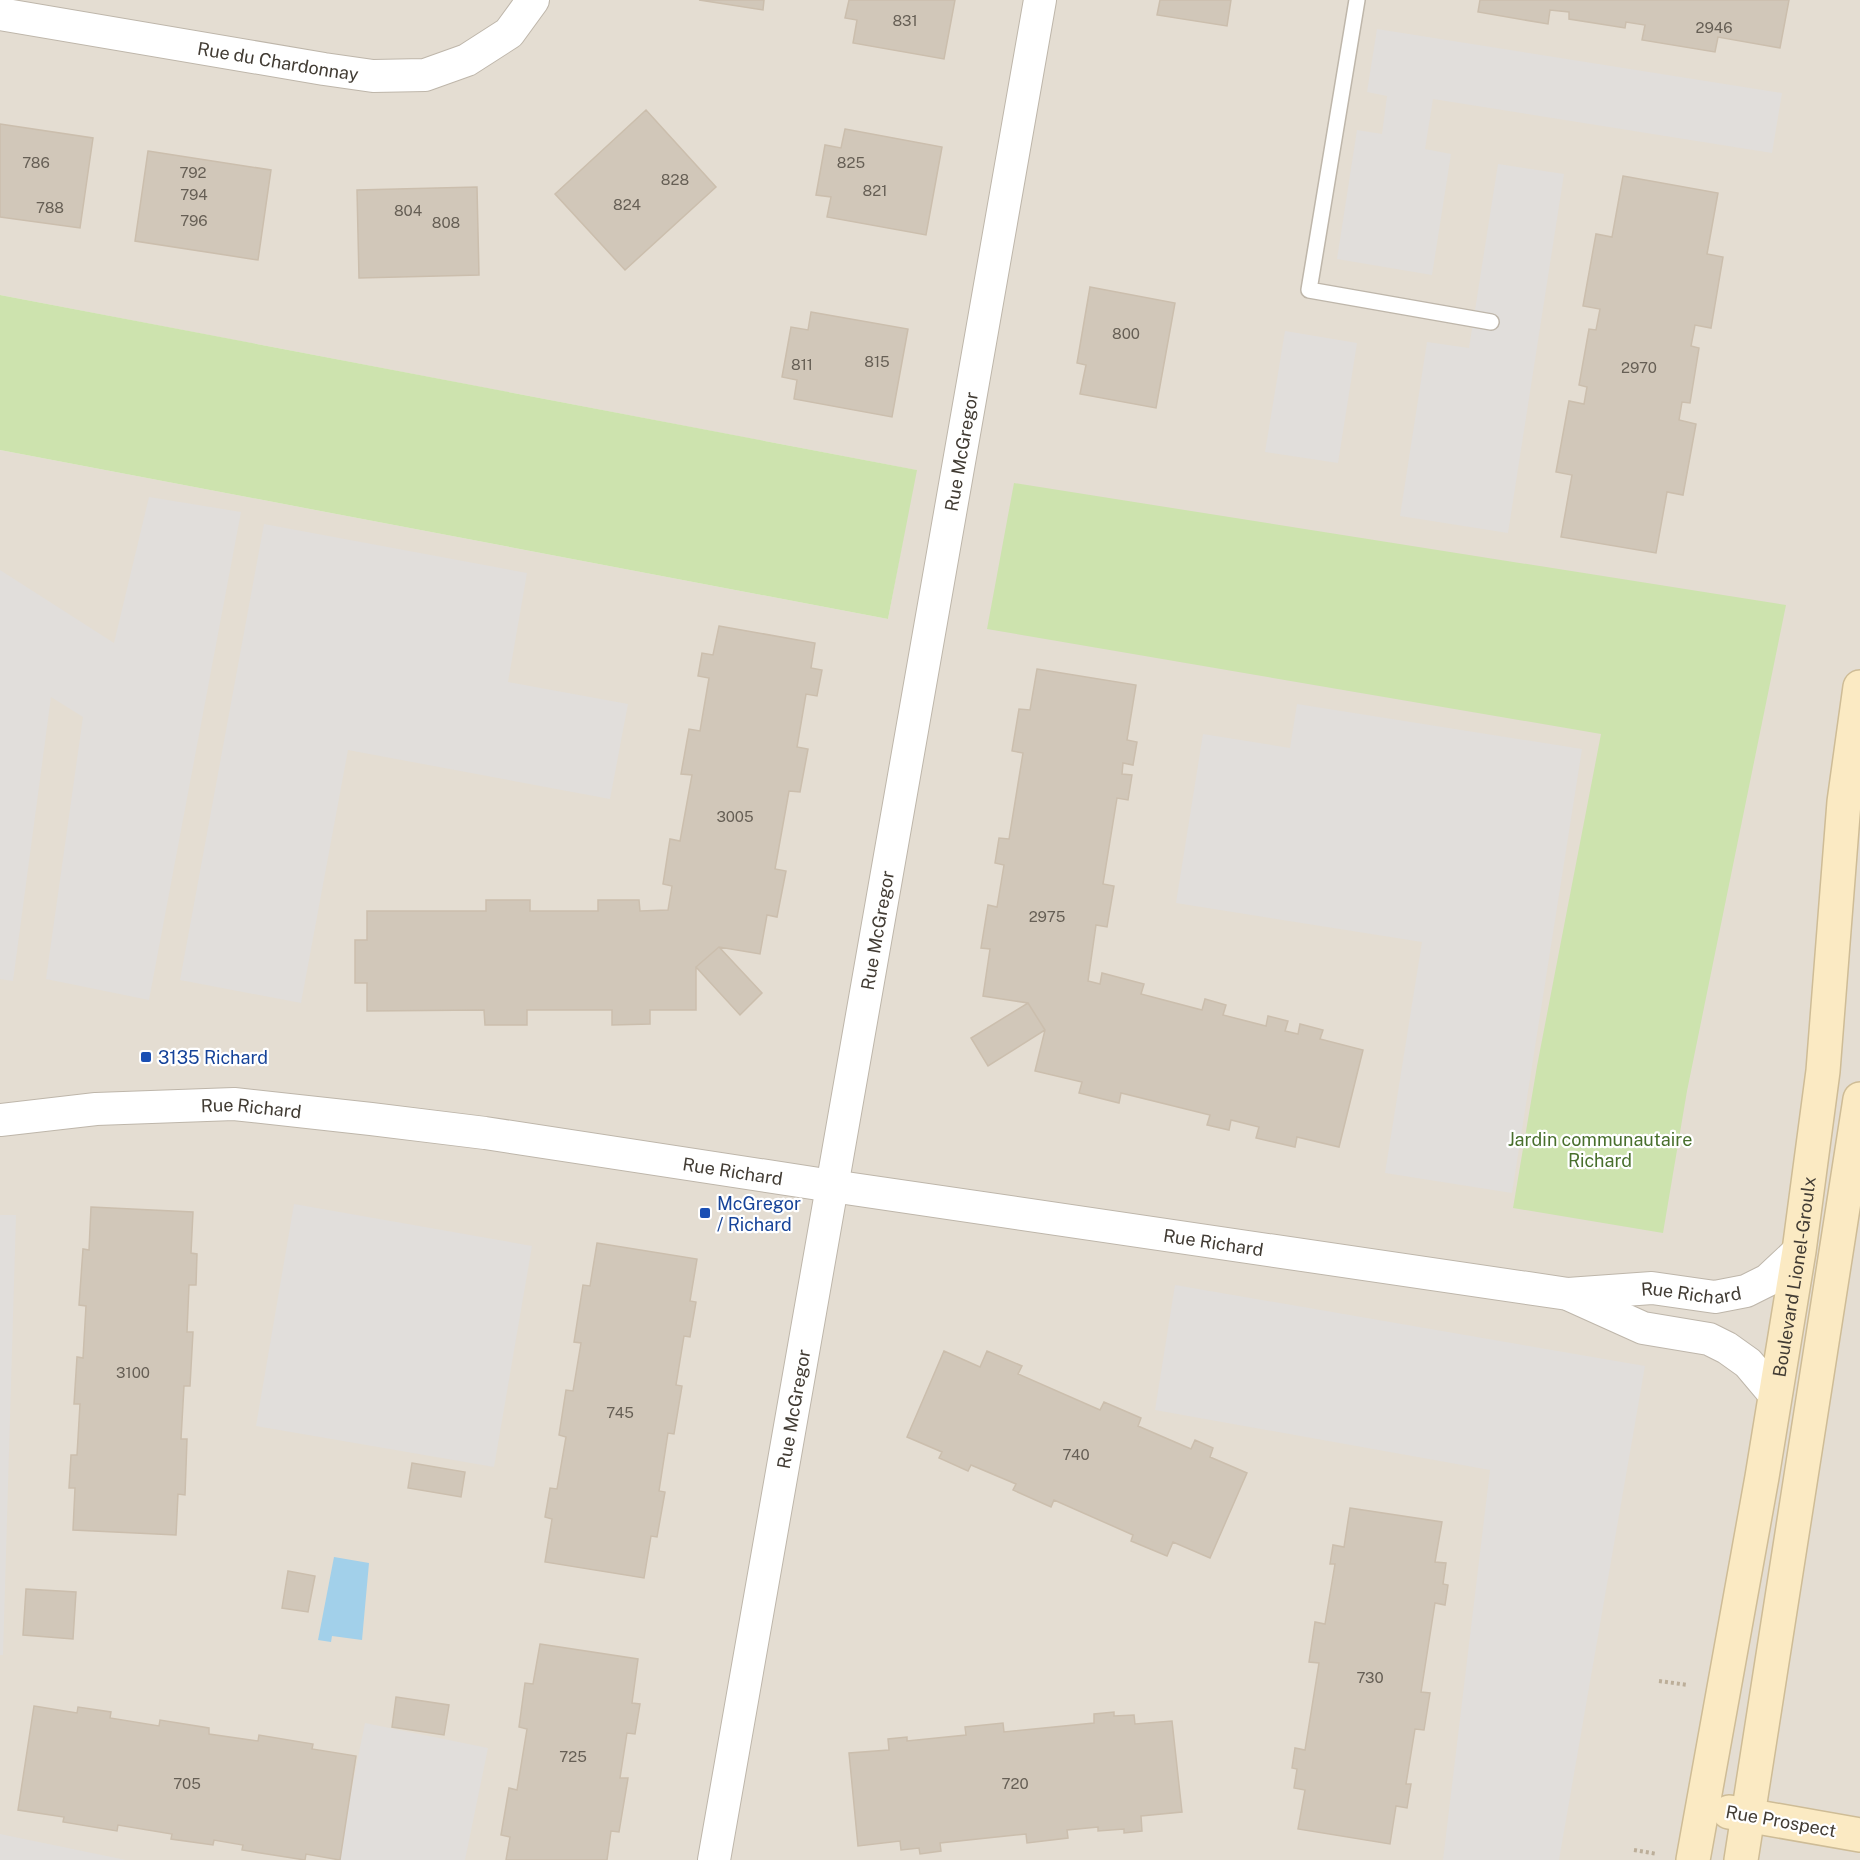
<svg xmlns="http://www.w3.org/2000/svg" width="1860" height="1860" viewBox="0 0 1860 1860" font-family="'Public Sans',sans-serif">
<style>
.residential{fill:#e4ddd2}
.green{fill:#cde3ae}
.parking{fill:#e1dedb}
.water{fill:#a2d0ea}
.building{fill:#d1c7b9;stroke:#cbbead;stroke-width:1.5}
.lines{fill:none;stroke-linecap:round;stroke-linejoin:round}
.lane-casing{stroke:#beb6aa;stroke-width:18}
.street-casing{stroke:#beb6aa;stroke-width:34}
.secondary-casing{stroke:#cebc96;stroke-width:36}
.path{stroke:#bcae99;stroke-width:4;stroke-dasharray:3 3;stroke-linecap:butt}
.lane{stroke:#fff;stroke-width:15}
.street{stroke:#fff;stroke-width:32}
.secondary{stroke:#fbeac3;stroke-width:33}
.transit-dot{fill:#1a4fb4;stroke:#fff;stroke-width:2}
.labels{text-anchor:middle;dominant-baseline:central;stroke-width:4.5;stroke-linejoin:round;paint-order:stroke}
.number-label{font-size:15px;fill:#665f55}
.street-label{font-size:18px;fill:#423c34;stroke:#fff}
.transit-label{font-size:18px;fill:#164399;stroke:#fff;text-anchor:start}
.park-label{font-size:18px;fill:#486f2c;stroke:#fff}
</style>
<rect width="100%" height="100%" fill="#f0ece3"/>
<!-- residential -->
<path class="residential" d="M0,0h1860v1860h-1860v-1410l888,169 28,-149 -916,-175z"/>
<!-- green -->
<path class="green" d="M0,295l917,175 -29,149 -888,-169z
M1014,483l772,122 -99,486 -24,142 -150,-25 24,-142 64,-332 -614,-105z"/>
<!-- parking -->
<path class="parking" d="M1377,29l405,64 -10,60 -339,-54 -8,50 26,5 -19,121 -95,-16 20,-129 25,4 5,-38 -20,-4z
M1498,164l66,10 -56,359 -108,-17 27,-174 42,6z
M1285,331l72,12 -19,120 -73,-11z
M149,497l92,15 -92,488 -103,-21 37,-262 -32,-20 -38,284 -13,-2v-409l114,73z
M264,524l263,49 -19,109 120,22 -18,95 -262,-49 -47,253 -121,-23z
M1297,704l285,45 -70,444 -127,-20 37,-231 -246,-39 27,-169 87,14z
M294,1204l238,42 -38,221 -238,-41z
M0,1215h16l-13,440h-3z
M1175,1285l470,81 -86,494h-116l47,-390 -335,-60z
M365,1723l123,25 -23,112h-128z
M0,1834l126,26h-126z"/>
<!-- water -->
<path class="water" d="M334,1557l35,6 -7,77 -30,-4 -1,6 -13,-2z"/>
<!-- building -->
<path class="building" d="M699,0h65l-1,10z
M849,0h106l-11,59 -91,-16 4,-23 -12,-2z
M1160,0h71l-4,26 -70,-11z
M1480,0h309l-9,48 -62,-11 -3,15 -73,-12 3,-15 -19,-3 -1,6 -56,-9v-7l-19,-2 -2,14 -70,-12z
M646,110l70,77 -91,83 -70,-76z
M0,124l93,14 -13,90 -80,-11z
M845,129l97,18 -16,88 -99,-18 4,-20 -15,-2 9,-50 16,3z
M148,151l123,19 -13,90 -123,-19z
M1623,176l95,17 -11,61 16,3 -12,71 -16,-3 -4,21 8,2 -9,55 -8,-1 -3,18 17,4 -13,71 -16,-3 -11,61 -95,-16 11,-62 -16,-3 13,-71 15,3 3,-17 -8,-2 10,-56 7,1 4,-21 -17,-3 13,-72 16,3z
M477,187l2,88 -120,3 -2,-88z
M1090,287l85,16 -19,105 -76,-14 6,-29 -9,-2z
M811,312l97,17 -16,88 -98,-18 3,-19 -15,-3 9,-50 17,3z
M719,626l96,17 -4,25 11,2 -5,26 -11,-2 -9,53 11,2 -8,43 -11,-1 -14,78 11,2 -9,46 -10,-2 -7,39 -41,-7 -23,20v43h-46v14l-38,1v-15h-85v15h-42l-1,-15 -117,1v-28h-12v-43h12v-29h119v-11h44v11h68v-11h41l1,11 28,-1 4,-24 -9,-2 7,-45 10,2 12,-66 -11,-1 8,-45 11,2 9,-53 -11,-2 4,-23 11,2z
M1037,669l99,16 -9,55 10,2 -4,23 -10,-2 -1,11 10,1 -4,25 -11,-2 -14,86 11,2 -7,41 -11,-2 -8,56 12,3 2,-11 42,11 -3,10 61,16 3,-11 21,6 -3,10 43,11 2,-10 20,5 -3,10 13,3 2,-10 23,6 -3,9 43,11 -24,97 -42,-10 -2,10 -39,-9 3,-11 -28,-7 -2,10 -22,-5 3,-10 -89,-22 -2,10 -40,-10 3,-11 -47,-11 10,-41 -17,-27 -45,-7 7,-47 -9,-1 7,-43 9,2 7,-42 -9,-2 4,-25 10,1 14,-86 -11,-2 7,-42 11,1z
M719,947l43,46 -22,22 -44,-48z
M1028,1003l17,27 -57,36 -17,-28z
M91,1207l102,5 -2,41 6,1 -1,31h-7l-2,47h6l-3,54h-6l-3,53h6l-2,56 -7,-1 -2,41 -103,-5 2,-42h-6l2,-33h6l3,-51h-6l3,-47 6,1 3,-52 -7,-1 4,-56 6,1z
M597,1243l100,16 -7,42 6,1 -6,35 -6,-1 -8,49 6,1 -8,48 -6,-1 -9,58 6,1 -8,45 -6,-1 -7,42 -99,-16 7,-43 -7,-2 5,-29 7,1 9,-52 -7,-2 7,-45 7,1 8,-48 -7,-1 9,-57 7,1z
M944,1351l36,16 7,-16 35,15 -4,8 82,36 4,-8 37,16 -3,8 53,23 4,-9 18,8 -3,9 37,16 -37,85 -37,-16 -6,14 -36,-15 2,-6 -79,-35 -3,7 -38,-17 3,-6 -45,-19 -3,6 -29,-13 3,-6 -35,-15z
M412,1463l53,9 -4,25 -53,-9z
M1350,1508l92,14 -7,40 11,1 -3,21 5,1 -3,20 -10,-2 -14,89 9,1 -6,37 -9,-1 -9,55h5l-4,24 -11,-2 -6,38 -92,-15 7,-39 -11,-2 3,-19 -5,-1 3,-20 10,2 14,-87 -10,-1 6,-40 10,2 10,-60h-5l3,-19 11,2z
M288,1571l27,5 -7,36 -26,-4z
M26,1589l50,3 -3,47 -50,-4z
M540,1644l98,15 -6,44 8,1 -5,30 -8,-1 -7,45h8l-9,54 -8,-1 -4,29h-101l4,-23 -9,-2 8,-47 8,2 10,-61 -8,-2 6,-44 8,1z
M396,1697l53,8 -5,30 -52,-8z
M34,1706l43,7 1,-6 33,5 -1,6 49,8 1,-6 49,8v6l49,7 1,-6 54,9 -1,5 44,7 -16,104 -34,-6 -1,6 -63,-10 1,-5 -29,-5 -1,5 -42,-6 1,-5 -54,-9 -1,6 -54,-9 1,-5 -46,-7z
M1114,1712v4l20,-1 1,9 37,-3 10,91 -41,4 1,15 -18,2v-4l-26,2v-4l-31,3 1,8 -41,5 -1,-9 -86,9 1,8 -21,3 -1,-6 -18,2 -1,-9 -42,5 -9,-93 40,-3 -1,-11 19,-2v4l59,-6 -1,-8 38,-4 1,9 90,-9v-9z"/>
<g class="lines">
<defs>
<path id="lane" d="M1357,0l-48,290 182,32"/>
<g id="street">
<path id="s1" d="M0,14l324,55 49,7 52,-1 42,-15 42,-27 24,-33"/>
<path id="s2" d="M0,1120l96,-11 138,-5 137,15 114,14 347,53 736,108 84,-6 63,9 31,-6 22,-11 31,-29"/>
<path d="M1572,1296l71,32 66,11 18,9 21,15 27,32"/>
<path id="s3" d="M714,1860l326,-1860"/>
</g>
<g id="secondary">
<path d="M1729,1812l131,23"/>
<path id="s4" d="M1693,1860l69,-383 37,-226 24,-180 21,-269 16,-115"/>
<path d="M1741,1860l119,-761"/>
</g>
</defs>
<!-- lane casing -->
<use href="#lane" class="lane-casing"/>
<!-- street casing -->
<use href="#street" class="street-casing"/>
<!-- secondary casing -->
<use href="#secondary" class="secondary-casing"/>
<!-- path -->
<path class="path" d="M1659,1681l29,4
M1634,1850l23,4"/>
<!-- lane -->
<use href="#lane" class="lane"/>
<!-- street -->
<use href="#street" class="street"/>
<!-- secondary -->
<use href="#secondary" class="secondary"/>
</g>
<!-- markers -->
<g class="transit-dot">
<rect x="140" y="1051" width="12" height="12" rx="3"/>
<rect x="699" y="1207" width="12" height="12" rx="3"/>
</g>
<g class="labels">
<!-- number labels -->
<g class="number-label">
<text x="905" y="20">831</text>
<text x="1714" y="27">2946</text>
<text x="36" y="162">786</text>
<text x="851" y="162">825</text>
<text x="193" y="172">792</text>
<text x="675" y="179">828</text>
<text x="875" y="190">821</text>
<text x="194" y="194">794</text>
<text x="627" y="204">824</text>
<text x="50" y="207">788</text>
<text x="408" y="210">804</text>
<text x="194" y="220">796</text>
<text x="446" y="222">808</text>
<text x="1126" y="333">800</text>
<text x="877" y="361">815</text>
<text x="802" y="364">811</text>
<text x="1639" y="367">2970</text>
<text x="735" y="816">3005</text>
<text x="1047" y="916">2975</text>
<text x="133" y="1372">3100</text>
<text x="620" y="1412">745</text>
<text x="1076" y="1454">740</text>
<text x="1370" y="1677">730</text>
<text x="573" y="1756">725</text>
<text x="187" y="1783">705</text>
<text x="1015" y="1783">720</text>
</g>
<!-- street labels -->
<g class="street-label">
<text stroke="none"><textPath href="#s1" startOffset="282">Rue du Chardonnay</textPath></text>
<text stroke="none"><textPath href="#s3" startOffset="1430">Rue McGregor</textPath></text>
<text stroke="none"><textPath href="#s3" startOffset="944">Rue McGregor</textPath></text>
<text stroke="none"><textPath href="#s2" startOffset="252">Rue Richard</textPath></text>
<text stroke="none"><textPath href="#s2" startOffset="738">Rue Richard</textPath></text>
<text stroke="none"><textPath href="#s2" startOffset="1224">Rue Richard</textPath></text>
<text stroke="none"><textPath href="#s4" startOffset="592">Boulevard Lionel-Groulx</textPath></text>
<text stroke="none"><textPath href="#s2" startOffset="1706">Rue Richard</textPath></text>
<text stroke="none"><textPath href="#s3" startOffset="458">Rue McGregor</textPath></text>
<text transform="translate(1781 1821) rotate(10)">Rue Prospect</text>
</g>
<!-- transit labels -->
<g class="transit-label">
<text x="158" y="1057">3135 Richard</text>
<text x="717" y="1203">McGregor<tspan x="717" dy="21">/ Richard</tspan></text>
</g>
<!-- park labels -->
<g class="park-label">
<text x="1600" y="1139">Jardin communautaire<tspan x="1600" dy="21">Richard</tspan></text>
</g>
</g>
</svg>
